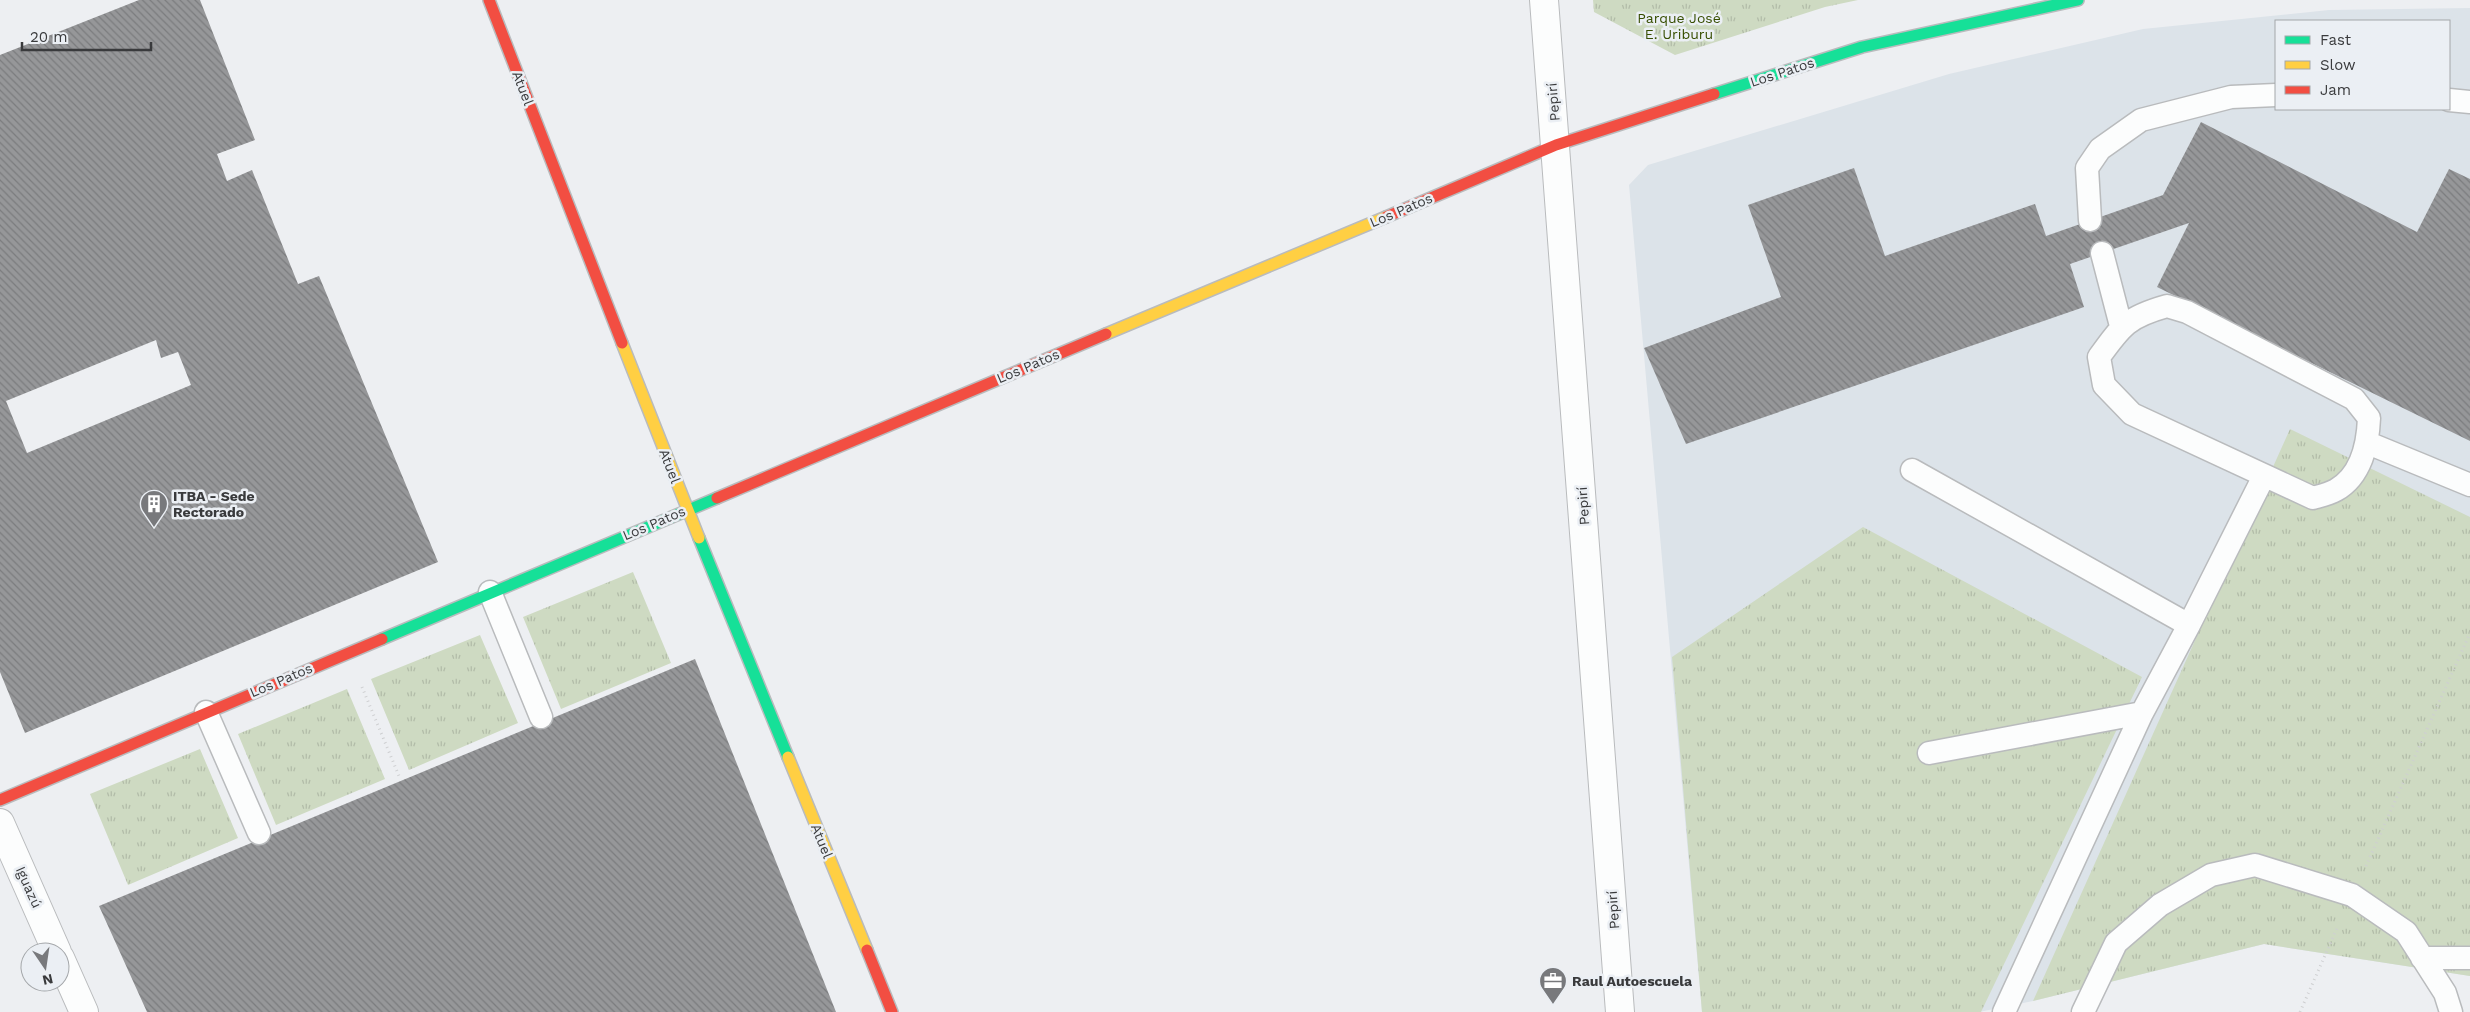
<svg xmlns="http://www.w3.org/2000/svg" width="2470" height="1012" viewBox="0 0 2470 1012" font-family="'Work Sans',sans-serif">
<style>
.built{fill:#dce3e9;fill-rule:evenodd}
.grass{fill:url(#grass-tufts)}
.building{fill:url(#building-back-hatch);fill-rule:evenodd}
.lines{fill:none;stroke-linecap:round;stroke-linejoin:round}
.lane-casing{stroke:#b9bbbd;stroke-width:25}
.street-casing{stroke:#b9bbbd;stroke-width:30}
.fast-casing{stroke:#b9bbbd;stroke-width:14}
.slow-casing{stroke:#b9bbbd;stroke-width:14}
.jam-casing{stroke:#b9bbbd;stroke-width:14}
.path{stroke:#cecfd1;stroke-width:3;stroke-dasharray:1 4;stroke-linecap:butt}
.lane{stroke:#fcfdfd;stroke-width:22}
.street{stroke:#fcfdfd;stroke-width:28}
.fast{stroke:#16e098;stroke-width:11}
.slow{stroke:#ffcf43;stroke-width:11}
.jam{stroke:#f24e42;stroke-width:11}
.labels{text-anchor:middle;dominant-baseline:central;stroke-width:5;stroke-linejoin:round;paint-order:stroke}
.park-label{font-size:14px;fill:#374e00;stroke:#ebeff4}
.street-label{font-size:14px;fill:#393a3c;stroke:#ebeff4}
.poi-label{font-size:14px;font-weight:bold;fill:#393a3c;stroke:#ebeff4;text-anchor:start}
</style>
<defs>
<pattern id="grass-tufts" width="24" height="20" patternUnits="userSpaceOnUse" patternTransform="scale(1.25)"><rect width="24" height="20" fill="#cedac2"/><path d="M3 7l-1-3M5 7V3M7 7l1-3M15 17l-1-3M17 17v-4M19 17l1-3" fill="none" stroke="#b2bca8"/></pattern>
<pattern id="building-back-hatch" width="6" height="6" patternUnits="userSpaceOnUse" patternTransform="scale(1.25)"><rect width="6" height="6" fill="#969799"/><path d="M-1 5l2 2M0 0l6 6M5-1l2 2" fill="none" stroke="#7b7c7e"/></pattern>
</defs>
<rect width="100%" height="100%" fill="#edeff2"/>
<!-- built -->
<path class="built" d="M2470,8v968l-206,-32 -231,57 -54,11h-277l-73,-827 19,-20 301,-91 194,-45 186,-19zM2276,21h173v88h-173z"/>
<!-- grass -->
<path class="grass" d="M1593,0h265l-33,7 -150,48 -81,-43z
M2290,429l180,88v459l-206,-32 -231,57z
M1863,527l279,150 -161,335h-279l-30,-355z
M633,572l38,91 -110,46 -38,-92z
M480,635l38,88 -109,47 -38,-91z
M347,689l38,90 -109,46 -38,-91z
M200,749l38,89 -110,47 -38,-91z"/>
<!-- building -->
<path class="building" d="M139,0h61l55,140 -38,14 10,27 25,-11 46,114 21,-8 119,286 -413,171 -25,-61v-617zM156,340l5,18 17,-6 13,33 -164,68 -21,-52z
M2201,122l216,110 32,-63 21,10v262l-313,-154 32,-64 -119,41 14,43 -398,137 -42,-96 137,-51 -33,-92 106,-37 31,88 150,-52 11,32 117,-41z
M695,659l141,353h-689l-48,-106z"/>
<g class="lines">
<defs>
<path id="lane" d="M2449,100l21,2
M2090,220l-3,-52 13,-19 41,-29 90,-23 45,-2
M2102,253l19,73
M2167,306l20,6 167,87 15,19c-1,26 -8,58 -33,72 -7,4 -16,6 -23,8l-181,-84 -28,-29 -5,-28c23,-32 29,-40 68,-51z
M2368,443l102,42
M1912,470l277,155 -47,88 -138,299
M490,592l51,125
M2189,625l75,-149
M206,712l53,121
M1929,753l213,-40
M2422,958h48
M2083,1012l33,-69 44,-38 51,-30 44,-10 97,30 54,37 39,61 6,19"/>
<path id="street" d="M1544,0l76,1012
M0,823l57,129
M60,958l24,54"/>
<path id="fast" d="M1714,94l148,-47 216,-47
M699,538l89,219
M382,639l335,-141"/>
<path id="slow" d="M1106,334l280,-117
M622,343l77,195
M788,757l79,193"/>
<path id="jam" d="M489,0l133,343
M1386,217l170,-72 158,-51
M717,498l389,-164
M0,800l382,-161
M867,950l25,62"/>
</defs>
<!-- lane casing -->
<use href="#lane" class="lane-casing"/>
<!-- street casing -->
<use href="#street" class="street-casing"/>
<!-- fast casing -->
<use href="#fast" class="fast-casing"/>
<!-- slow casing -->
<use href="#slow" class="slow-casing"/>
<!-- jam casing -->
<use href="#jam" class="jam-casing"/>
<!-- path -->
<path class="path" d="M362,687l37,89
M2366,866l104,-233
M2300,1012l38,-86"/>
<!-- lane -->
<use href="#lane" class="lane"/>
<!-- street -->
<use href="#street" class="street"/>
<!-- fast -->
<use href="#fast" class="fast"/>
<!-- slow -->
<use href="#slow" class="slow"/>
<!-- jam -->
<use href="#jam" class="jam"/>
</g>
<!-- icons -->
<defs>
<symbol id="building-pin" viewBox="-11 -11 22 30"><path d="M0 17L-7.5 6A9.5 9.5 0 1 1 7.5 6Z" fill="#78797c" stroke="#ebeff4"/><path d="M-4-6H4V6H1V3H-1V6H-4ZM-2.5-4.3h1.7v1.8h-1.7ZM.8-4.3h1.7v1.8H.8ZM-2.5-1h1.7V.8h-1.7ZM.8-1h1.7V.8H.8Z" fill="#fff"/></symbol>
<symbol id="office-pin" viewBox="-11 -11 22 30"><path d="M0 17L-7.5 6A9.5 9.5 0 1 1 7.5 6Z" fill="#78797c" stroke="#ebeff4"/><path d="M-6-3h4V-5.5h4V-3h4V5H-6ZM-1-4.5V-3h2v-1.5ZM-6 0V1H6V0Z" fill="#fff"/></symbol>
</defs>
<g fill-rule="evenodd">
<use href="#building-pin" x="138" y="488" width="32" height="43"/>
<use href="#office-pin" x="1537" y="965" width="32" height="43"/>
</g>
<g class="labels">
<!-- park labels -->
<g class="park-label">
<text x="1679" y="18">Parque José<tspan x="1679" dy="16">E. Uriburu</tspan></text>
</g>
<!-- street labels -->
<g class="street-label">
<text transform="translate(1782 72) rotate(-18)">Los Patos</text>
<text transform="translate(523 88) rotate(69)">Atuel</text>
<text transform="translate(1553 102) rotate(-95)">Pepirí</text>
<text transform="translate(1401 210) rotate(-23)">Los Patos</text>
<text transform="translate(1028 366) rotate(-23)">Los Patos</text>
<text transform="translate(670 466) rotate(69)">Atuel</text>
<text transform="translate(1583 506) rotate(-94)">Pepirí</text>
<text transform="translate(654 523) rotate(-23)">Los Patos</text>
<text transform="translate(281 680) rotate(-23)">Los Patos</text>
<text transform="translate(822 841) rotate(68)">Atuel</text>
<text transform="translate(29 887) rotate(66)">Iguazú</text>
<text transform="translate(1613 910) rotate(-94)">Pepirí</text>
</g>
<!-- poi labels -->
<g class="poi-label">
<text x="173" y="496">ITBA - Sede<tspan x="173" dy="16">Rectorado</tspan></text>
<text x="1572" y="981">Raul Autoescuela</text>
</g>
</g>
<!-- legend -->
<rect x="2275" y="20" width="175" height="90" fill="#ebeff4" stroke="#a4a7aa"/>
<rect x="2285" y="36" width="25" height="8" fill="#16e098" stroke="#a4a7aa"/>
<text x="2320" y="45" font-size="15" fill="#393a3c">Fast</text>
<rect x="2285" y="61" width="25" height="8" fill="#ffcf43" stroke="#a4a7aa"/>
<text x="2320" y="70" font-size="15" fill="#393a3c">Slow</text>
<rect x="2285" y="86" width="25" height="8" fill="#f24e42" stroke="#a4a7aa"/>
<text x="2320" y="95" font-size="15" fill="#393a3c">Jam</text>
<!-- north arrow -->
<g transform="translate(45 967) rotate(167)"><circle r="24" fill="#ebeff4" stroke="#a4a7aa"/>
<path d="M0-4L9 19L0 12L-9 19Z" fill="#78797c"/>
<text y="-8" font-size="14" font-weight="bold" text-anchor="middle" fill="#393a3c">N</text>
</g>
<!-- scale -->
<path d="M22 42v8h129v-8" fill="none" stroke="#393a3c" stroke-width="2.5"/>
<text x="30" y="42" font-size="15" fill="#393a3c" stroke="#ebeff4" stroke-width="4" paint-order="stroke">20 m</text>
</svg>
